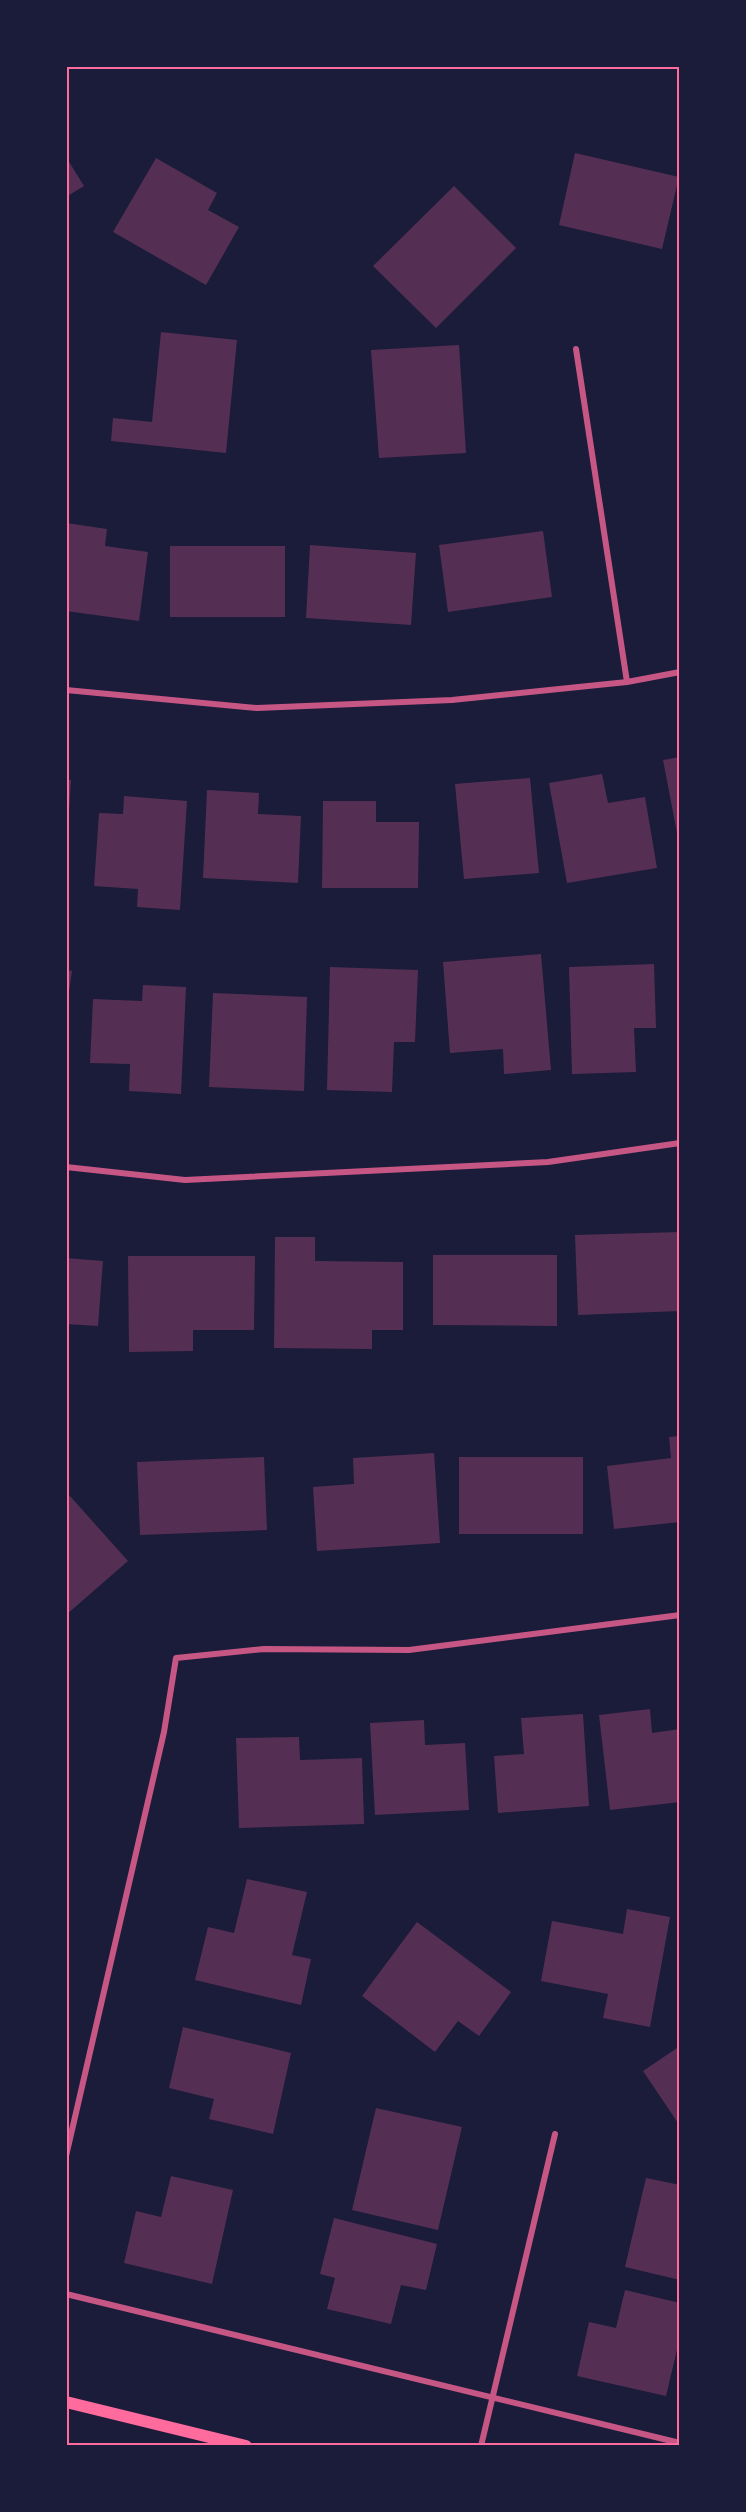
<svg xmlns="http://www.w3.org/2000/svg" width="746" height="2512" viewBox="0 0 746 2512" font-family="'Noto Serif',serif">
<style>
.building{fill:#542f53}
.lines{fill:none;stroke-linecap:round;stroke-linejoin:round}
.minor{stroke:#c65784;stroke-width:6}
.secondary{stroke:#ff6b9d;stroke-width:12}
.neatline{fill:none;stroke:#ff6b9d;stroke-width:2}
</style>
<rect width="100%" height="100%" fill="#1b1b3a"/>
<!-- building -->
<path class="building" d="M575,153l104,24 -17,72 -103,-24z
M66,157l18,29 -18,11z
M156,158l61,35 -9,17 31,17 -33,58 -93,-53z
M454,186l62,62 -80,80 -63,-62z
M161,332l76,8 -11,113 -115,-12 2,-23 39,4z
M459,345l7,108 -87,5 -8,-108z
M66,523l41,6 -2,17 43,6 -9,69 -73,-10z
M543,531l9,66 -104,15 -9,-67z
M310,545l106,8 -5,72 -105,-7z
M170,546h115v71h-115z
M680,757v86h-1l-16,-83z
M602,774l6,29 37,-6 12,71 -90,15 -18,-100z
M530,778l9,95 -75,6 -9,-95z
M66,779l5,1 -3,46h-2z
M207,790l52,3 -1,21 43,2 -3,67 -95,-5z
M124,796l63,5 -7,109 -43,-3 1,-18 -44,-3 5,-73 24,1z
M323,801h53v21h43l-1,66h-96z
M541,954l10,116 -47,4 -1,-25 -53,4 -7,-91z
M654,964l2,64h-22l2,44 -64,2 -3,-107z
M330,967l88,3 -3,72h-21l-2,50 -65,-2z
M66,970l6,1 -5,35h-1z
M143,985l43,2 -5,107 -52,-3 1,-27 -40,-1 3,-64 49,2z
M213,993l94,4 -3,94 -95,-4z
M680,1232v79l-102,4 -3,-80z
M275,1237h40v24l88,1v68h-31v19l-98,-1z
M433,1255h124v71l-124,-1z
M128,1256h127l-1,74h-61v21l-64,1z
M66,1258l37,3 -5,65 -32,-2z
M680,1436v86l-66,7 -7,-63 64,-8 -2,-21z
M434,1453l6,90 -123,8 -4,-64 41,-3 -1,-26z
M264,1457l3,73 -127,5 -3,-73z
M459,1457h124v77h-124z
M70,1496l58,65 -62,54v-116z
M650,1709l2,24 28,-4v73l-70,8 -11,-95z
M583,1714l6,92 -91,7 -4,-57 30,-2 -3,-36z
M424,1720l1,25 40,-2 4,67 -94,5 -5,-92z
M299,1737l1,23 62,-2 2,66 -125,4 -3,-90z
M247,1879l60,13 -15,63 19,4 -10,46 -106,-25 13,-53 26,6z
M627,1909l43,8 -20,110 -47,-9 5,-24 -67,-13 11,-60 71,13z
M417,1922l94,70 -32,44 -21,-15 -23,31 -73,-56z
M183,2027l108,26 -18,81 -64,-15 5,-20 -45,-11z
M680,2046v80l-37,-55z
M376,2108l86,19 -24,103 -86,-20z
M171,2176l62,14 -21,94 -88,-21 12,-52 25,6z
M646,2178l34,7v95l-55,-13z
M334,2218l103,26 -11,46 -25,-5 -10,39 -64,-15 8,-31 -15,-4z
M625,2290l55,13v34l-14,59 -89,-20 12,-54 27,6z"/>
<g class="lines">
<!-- minor -->
<path class="minor" d="M576,349l51,333
M66,690l191,18 195,-8 175,-18 53,-10
M66,1167l119,13 363,-18 132,-19
M66,2156l98,-424 12,-74 88,-9 145,1 271,-35
M66,2294l614,149
M481,2446l74,-312"/>
<!-- secondary -->
<path class="secondary" d="M66,2402l180,44"/>
</g>
<!-- border -->
<rect width="746" height="2512" fill="none" stroke="#1b1b3a" stroke-width="135"/>
<rect x="68" y="68" width="610" height="2376" class="neatline"/>
</svg>
